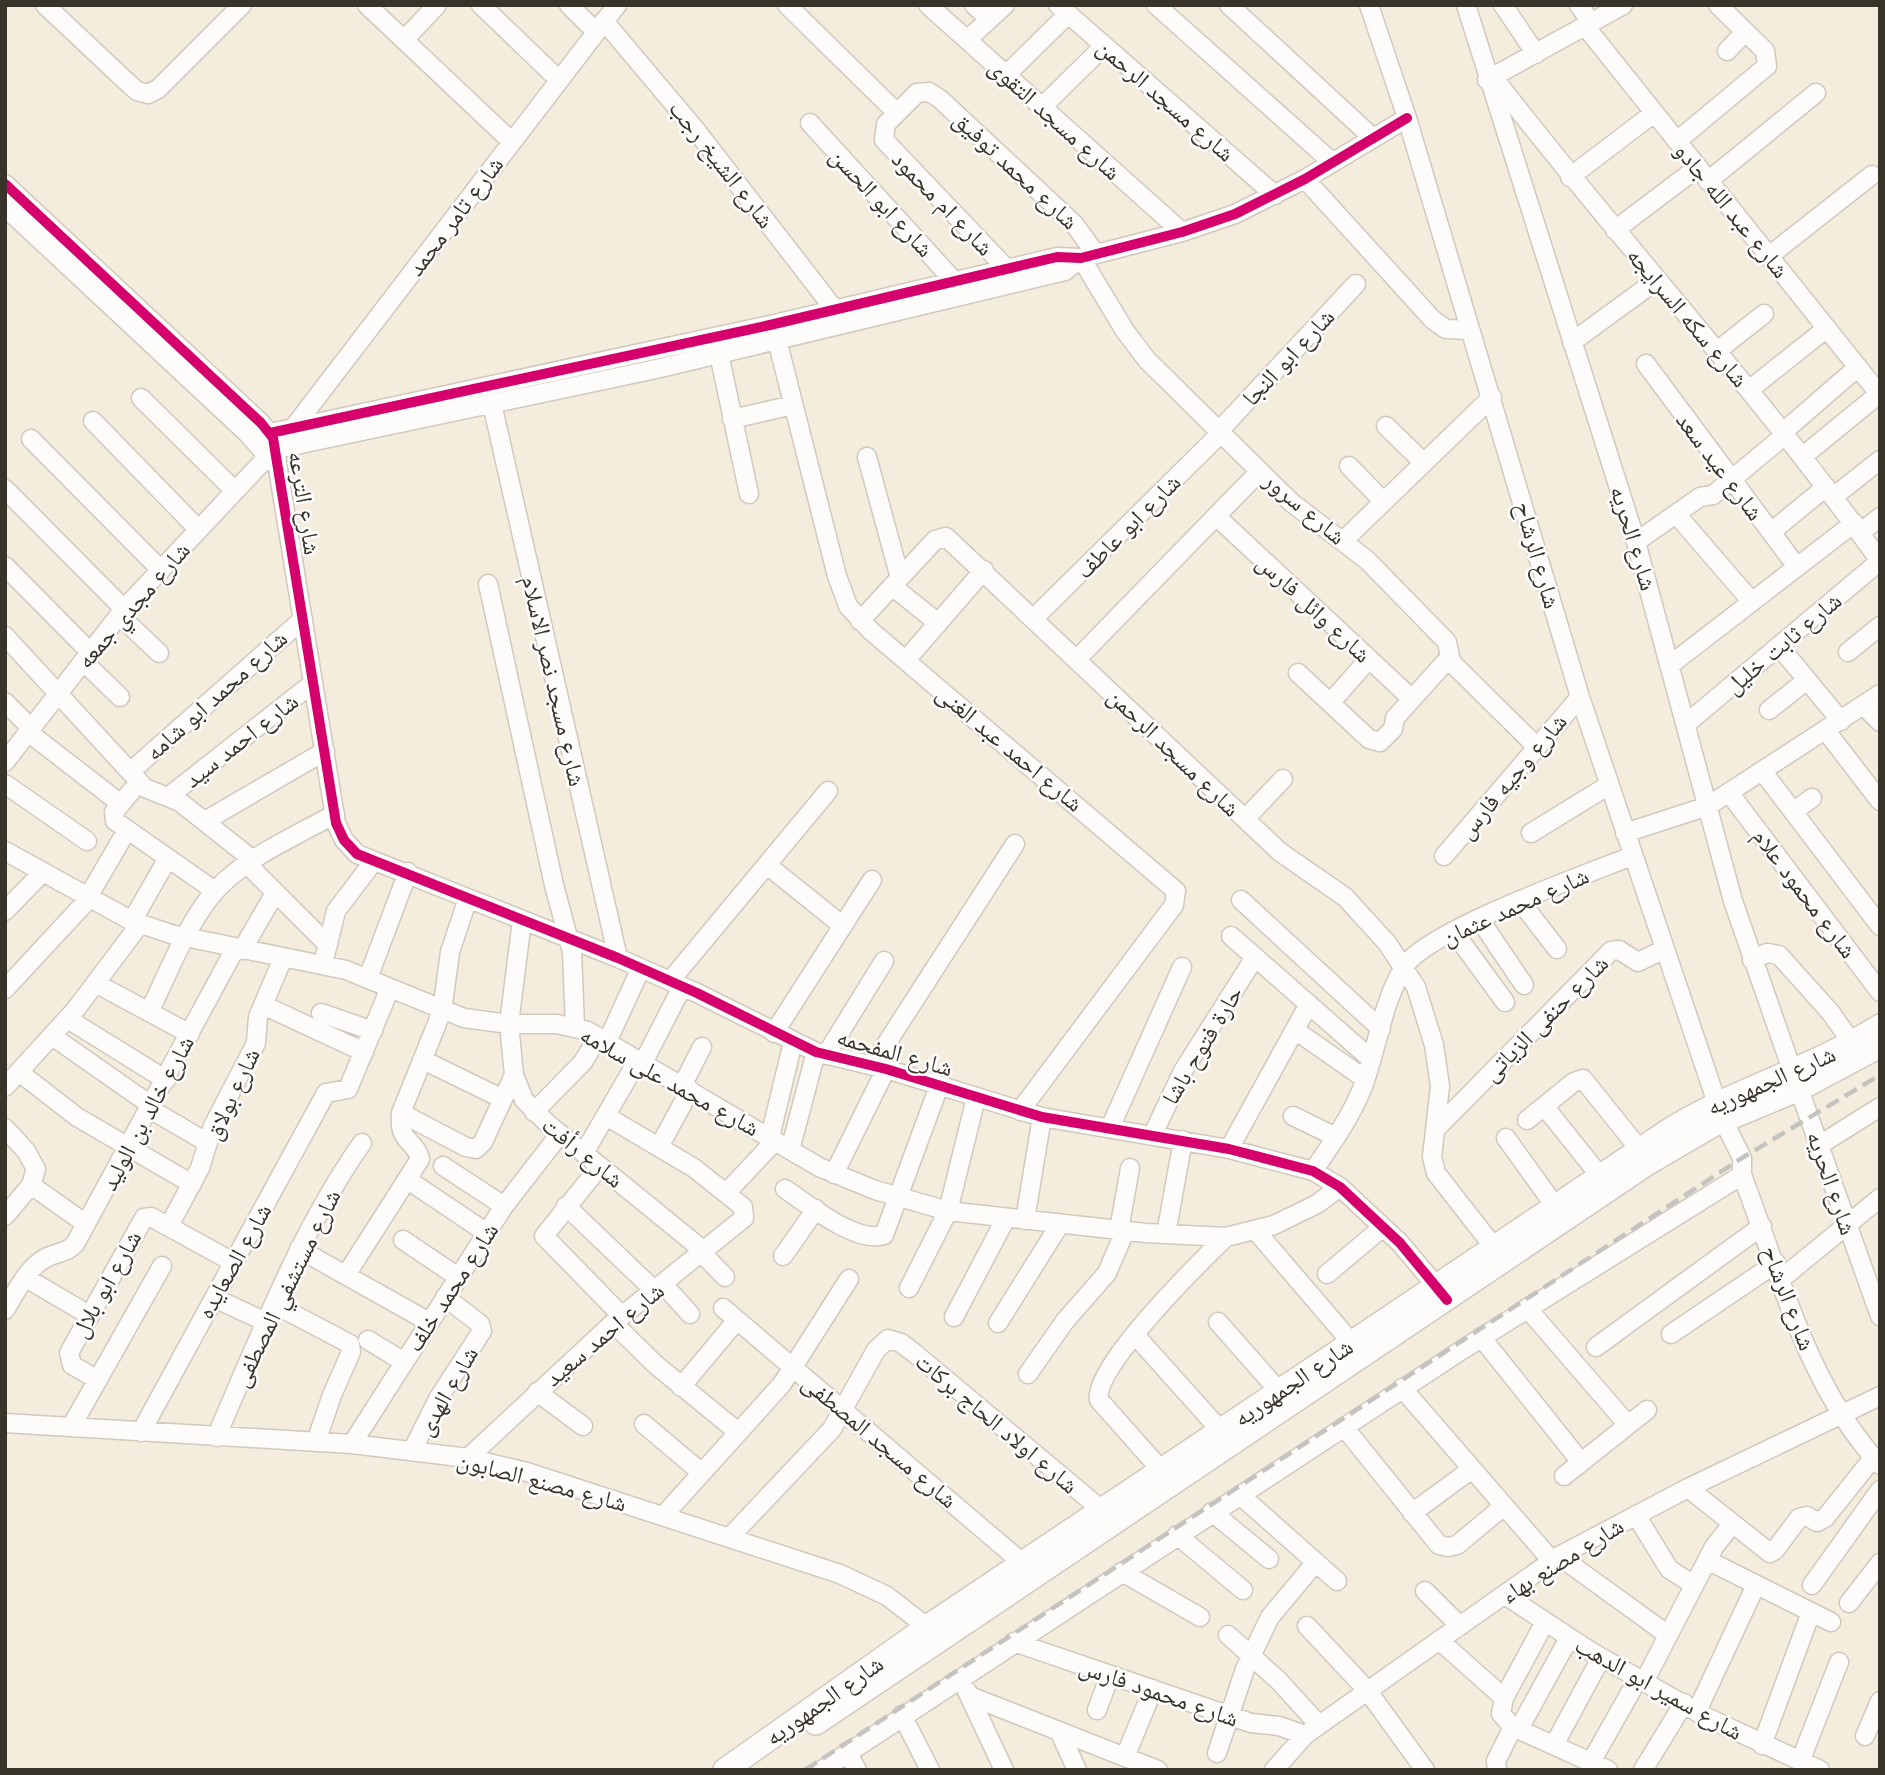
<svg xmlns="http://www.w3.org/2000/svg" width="1885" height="1775" viewBox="0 0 1885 1775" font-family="Arial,'Noto Naskh Arabic',sans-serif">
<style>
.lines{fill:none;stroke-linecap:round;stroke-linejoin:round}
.minor-casing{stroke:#d0c9be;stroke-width:21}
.major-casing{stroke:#d0c9be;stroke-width:26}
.minor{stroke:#fdfcfa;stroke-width:18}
.major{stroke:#fdfcfa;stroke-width:23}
.rail{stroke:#c5c3bf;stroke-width:4.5;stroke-dasharray:14 7;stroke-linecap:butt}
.cycleway-casing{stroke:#fefefe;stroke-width:15}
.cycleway{stroke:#d6006c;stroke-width:10}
.labels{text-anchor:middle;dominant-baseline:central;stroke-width:5;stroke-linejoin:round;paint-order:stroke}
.street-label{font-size:24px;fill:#393429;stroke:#fefefe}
</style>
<rect width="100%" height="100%" fill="#f4ecdd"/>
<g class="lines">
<defs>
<path id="minor" d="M45,5l83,78 9,8 11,3 10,-5 84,-84
M367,5l145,137
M481,5l78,75
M569,5l27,27
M787,5l110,108
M928,5l254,227
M974,5l15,14
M1058,5l217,190
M1156,5l176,157
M1229,5l144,133
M1369,5l38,113 173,579 137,406
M1466,5l170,537 97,359 60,172
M1503,5l33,49
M1579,5l12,18
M604,21l91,108 140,181
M1585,26l295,369
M404,40l33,-35
M967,40l38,-35
M1727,51l18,-19
M1006,75l62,-61
M1493,77c126,164 267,315 387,484
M1487,80l136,-75
M1042,107l62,-61
M810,123l145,159
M1677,141l90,-75 -2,-15 -47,-46
M1570,177l84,-64
M1305,179l128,141 13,9 23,1
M1708,181l108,-88
M5,184l256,239 12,15 63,385 8,17 13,14 261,104 79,35 119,59 70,17 156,48 187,32 84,22 27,16 60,56 43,51
M5,207l241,225 29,32
M1615,230l82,-62
M1769,256l103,-81
M1081,258l44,73 22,29 145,143 75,57 80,82 4,20 86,85
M1007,269l-123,-129 2,-16 31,-31 12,-1 11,7 134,125 22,30
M777,340l60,236 11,30 23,25 305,260 -2,14 -154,206
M1572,342l85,-62
M1717,351l47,-37
M719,354l30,140
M1646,364l151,203
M1749,390l78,-62
M141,398l94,93
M492,404l126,554
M732,419l61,-14
M93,421l105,108
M1386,426l37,36
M294,427l323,-422
M1219,431l137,-147
M1783,432l75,-65
M270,433l500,-108 287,-68 24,1 101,-26 53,-18 70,-35 102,-61
M31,439l129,130
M277,449l379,-80 409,-98 16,-13
M867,457l33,121
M1802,457l77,-63
M1349,466l34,35
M5,489l119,120
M1833,497l47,-37
M1676,514l76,88
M1216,516l196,183
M1771,532l55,-45
M1860,533l20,-16
M1343,541l149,-144
M1636,542l64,-45 13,-2 72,-60
M5,566l85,86
M488,584l66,301 18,67 3,75
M892,586l46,37
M119,615l40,38
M1034,618l187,-185
M860,621l75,-81 11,-3 334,315 65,45 42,46 29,44 18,58 6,41 -8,71 4,16 57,73
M5,636l140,152 35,14 73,58
M1779,646l62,75
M1848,652l32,-26
M1077,659l183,-188
M906,660l78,-90
M83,661l37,36
M1670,665l184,-142
M1298,673l71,66 11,3 13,-13 2,-11 54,-60
M5,702l26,26
M1330,703l39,-44
M1863,705l17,17
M1769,710l38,-30
M1686,724l194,-163
M1826,731l54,70
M28,732l93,72
M5,762l119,-153 145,-154
M130,772l173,-153
M1763,772l117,154
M139,782l-25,30 1,9 100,70
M5,784l82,57
M1730,794l150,198
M168,797l145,-114
M1793,812l19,-14
M1245,819l38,-40
M205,821l120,-70
M1531,833l78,-48
M1625,833l83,-27 172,-112
M5,851l127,70 39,13 175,36 118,48 45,6h48l31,7 231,136 56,23 73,21 198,22 80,4 48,-12 43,-21 23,-17
M1444,856l136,-159
M247,864l81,81
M767,865l76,61
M1241,900l140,129
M1520,901l37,48
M5,911l37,-38
M522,920l-13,104 5,51 10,25 25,25 155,126
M1480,920l44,65
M132,921l36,-63
M1454,932l51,70
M1231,936l140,123
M242,950l33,-57
M1752,960l15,-7 12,2 52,58 21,30
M323,964l13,-53 38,-50
M368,978l40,-106
M670,981l158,-190
M97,984l93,50
M5,989l79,-85 43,-74
M263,1005l101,47
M149,1012c19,-38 39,-92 68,-123 31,-33 79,-53 118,-75
M321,1013l52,18
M68,1019l98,61
M1295,1030l70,49
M774,1033l98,-153
M52,1036l100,70
M607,1042l34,-74
M826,1055l58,-94
M423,1060l80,39
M643,1063l39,-76
M872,1066l143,-222
M19,1072l58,45 115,67
M682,1086l20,-39
M5,1087l71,-78 64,-85
M1799,1089l81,227
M1544,1106l56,70
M150,1109l58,34
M534,1112l49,-50 15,-25
M401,1113l65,34 10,2 7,-7 31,-67
M1293,1116l43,21
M1527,1120l47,-38 9,-3 57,71
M1723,1120l19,38v17c38,99 65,210 138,290
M5,1128l21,23 10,18 -5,16 -26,31
M1110,1128l72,-161
M1436,1129l175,-178 8,-1 19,12 25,-12
M1153,1134l30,-63 72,-114
M770,1137l23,-95
M1506,1138l49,68
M1818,1146l62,-39
M659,1147l31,-57
M1229,1149l80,-145
M790,1150l26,-98
M584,1153l54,-93
M443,1166l61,40
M600,1166l-56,70 78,80
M1313,1171c18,-26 37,-53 49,-82 15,-39 20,-86 42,-122 22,-36 183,-93 228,-111
M834,1174l52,-105
M408,1180l79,53
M31,1185l55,39
M785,1189c24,16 71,55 99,46l55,-149
M727,1192l48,-51
M566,1206l89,85
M1025,1220l17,-103
M169,1226l31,-58 13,-42 43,-83 2,-26 25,-59
M1119,1230l11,-62
M1256,1231l95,111
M1166,1234l17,-94
M403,1240l55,37
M299,1249l130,73
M702,1253l23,24
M783,1256l33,-47
M1327,1274l56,-47
M346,1275l74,-116c-4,-19 -22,-15 -19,-46l41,-102 8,-59 18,-54
M26,1278l63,37
M1781,1279l99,-81
M663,1284l27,30
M909,1288l39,-77 28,-113
M214,1298l52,24
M274,1304l76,40 1,8 -19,43 -16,47
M723,1308l309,263
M1527,1308l101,117
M5,1310c10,-16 20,-38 36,-49 11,-9 24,-6 34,-17l160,-295
M954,1317l52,-99
M1218,1322l61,69
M613,1323l43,42 82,67
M998,1323l62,-99
M1671,1334l105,-71
M1135,1335l86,96
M1481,1337l100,125
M368,1340l36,22
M1596,1347l166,-121
M1028,1374l37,-53 42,-48 18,-42
M98,1380l-26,-15 -3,-12 75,-135 7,-1 82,45
M681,1387l56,-67
M1402,1388l150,173
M537,1392l46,34
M5,1423l347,21 116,14 59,14 313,102 47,22 40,31
M644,1424l58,49
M71,1427l91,-161
M1344,1427l95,118 9,2 9,-2 47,-39
M141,1432l185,-339 22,-4 42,-101
M216,1437c44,-100 83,-204 146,-294
M352,1444l152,-238 56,-72
M412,1451l26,-52 44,-68 -2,-7 -35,-27
M468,1458l145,-135 131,-105 -1,-11 -49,-39 -88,-52
M1162,1471l-63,-71c-7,-32 102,-139 127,-163
M1564,1476l83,-66
M1688,1488l82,65 5,-3 24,-32 8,-2 10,6 8,-4 48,-60
M1240,1495l97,86
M1212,1512l57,47
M1412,1513l60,-44
M1636,1515l33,54 25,16
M663,1516l119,-132 67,-105
M1177,1535l66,55
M729,1538l103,-109 44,-79 12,-11 13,4 12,9 190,159
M1559,1556l109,79
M1707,1560l124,62
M1122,1572l78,45
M1812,1585l68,-95
M1425,1591l35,35
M1505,1595l85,56 114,65 116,54
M1849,1603l31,-40
M1545,1622l-41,76 -3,16 12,13 95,43
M1307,1626l60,64 58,80
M1228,1635l51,46 40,44
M1439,1640l65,58
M1014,1642l237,81 28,3 26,9
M1644,1682l70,-135 18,-23
M967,1691l37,79
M970,1696l188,74
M1097,1710l13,-35
M1697,1711l59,-126
M902,1715l28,55
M1519,1729l50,-91
M1059,1731l18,39
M1865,1736l15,-35
M1554,1745l47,-87
M1762,1745l49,-133
M847,1752l10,18
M1217,1753l28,-84 25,-52 46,-55
M1125,1757l28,-68
M1591,1762l47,-83
M1800,1762l39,-100
M822,1770l643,-422 277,-173
M1274,1770l31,-35 254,-179 129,-68 192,-92
M1497,1770l-1,-9 17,-34
M1643,1770l41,-67"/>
<path id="major" d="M816,1723l832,-560 65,-38 86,-36 81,-43
M725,1770l202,-143 741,-496c67,-42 144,-62 212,-105"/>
</defs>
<!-- minor casing -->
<use href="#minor" class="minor-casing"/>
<!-- major casing -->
<use href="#major" class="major-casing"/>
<!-- minor -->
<use href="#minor" class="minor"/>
<!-- major -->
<use href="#major" class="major"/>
<!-- rail -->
<path class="rail" d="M805,1770l937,-612 138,-83"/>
<defs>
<path id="cycleway" d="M5,184l256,239 12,15 63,385 8,17 13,14 261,104 79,35 119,59 70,17 156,48 187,32 84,22 27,16 60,56 47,57
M270,433l500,-108 287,-68 24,1 101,-26 53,-18 70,-35 102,-61"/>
</defs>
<!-- cycleway casing -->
<use href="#cycleway" class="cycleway-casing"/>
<!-- cycleway -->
<use href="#cycleway" class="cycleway"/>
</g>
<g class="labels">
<!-- street labels -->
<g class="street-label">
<text transform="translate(1166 100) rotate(41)">شارع مسجد الرحمن</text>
<text transform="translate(1055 119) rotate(42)">شارع مسجد التقوى</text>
<text transform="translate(722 164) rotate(52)">شارع الشيخ رجب</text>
<text transform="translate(1016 170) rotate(43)">شارع محمد توفيق</text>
<text transform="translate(882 202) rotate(47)">شارع ابو الحسن</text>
<text transform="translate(943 203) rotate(46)">شارع ام محمود</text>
<text transform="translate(1732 210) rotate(51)">شارع عبد الله جادو</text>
<text transform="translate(455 216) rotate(-53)">شارع تامر محمد</text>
<text transform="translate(1688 317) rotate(50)">شارع سكه السرايجه</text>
<text transform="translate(1288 357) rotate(-47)">شارع ابو النجا</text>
<text transform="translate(1720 466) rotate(53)">شارع عيد سعد</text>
<text transform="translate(305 503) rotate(81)">شارع الترعه</text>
<text transform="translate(1305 508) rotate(40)">شارع سرور</text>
<text transform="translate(1128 526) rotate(-45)">شارع ابو عاطف</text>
<text transform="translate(1634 538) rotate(73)">شارع الحريه</text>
<text transform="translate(1538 555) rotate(74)">شارع الرشاح</text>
<text transform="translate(133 605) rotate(-49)">شارع مجدي جمعه</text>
<text transform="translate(1314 608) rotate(43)">شارع وائل فارس</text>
<text transform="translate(1783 643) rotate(-40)">شارع ثابت خليل</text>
<text transform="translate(554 681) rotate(77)">شارع مسجد نصر الاسلام</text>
<text transform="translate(216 695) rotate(-42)">شارع محمد ابو شامه</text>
<text transform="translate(241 740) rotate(-38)">شارع احمد سيد</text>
<text transform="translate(1010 748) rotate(40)">شارع احمد عبد الغنى</text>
<text transform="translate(1174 752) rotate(44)">شارع مسجد الرحمن</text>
<text transform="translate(1512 776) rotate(-50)">شارع وجيه فارس</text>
<text transform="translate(1805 893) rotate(53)">شارع محمود علام</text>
<text transform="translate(1515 906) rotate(-24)">شارع محمد عثمان</text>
<text transform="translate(1545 1018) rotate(-45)">شارع حنفى الزياتى</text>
<text transform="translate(1202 1045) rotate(-59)">حارة فتوح باشا</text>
<text transform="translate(895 1052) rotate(16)">شارع المفحمه</text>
<text transform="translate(1771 1080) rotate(-24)">شارع الجمهوريه</text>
<text transform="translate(670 1081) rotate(29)">شارع محمد على سلامه</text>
<text transform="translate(232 1094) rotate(-65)">شارع بولاق</text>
<text transform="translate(147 1113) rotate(-62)">شارع خالد بن الوليد</text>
<text transform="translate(583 1152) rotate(39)">شارع رأفت</text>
<text transform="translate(1832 1183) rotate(71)">شارع الحريه</text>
<text transform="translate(234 1261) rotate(-61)">شارع الصعايده</text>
<text transform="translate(106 1284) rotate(-61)">شارع ابو بلال</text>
<text transform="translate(452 1287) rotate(-57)">شارع محمد خلف</text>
<text transform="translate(286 1288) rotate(-64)">شارع مستشفي المصطفى</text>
<text transform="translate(1789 1298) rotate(69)">شارع الرشاح</text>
<text transform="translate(604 1334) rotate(-40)">شارع احمد سعيد</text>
<text transform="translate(1293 1382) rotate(-34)">شارع الجمهوريه</text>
<text transform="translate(447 1391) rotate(-60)">شارع الهدى</text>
<text transform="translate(997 1423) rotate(40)">شارع اولاد الحاج بركات</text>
<text transform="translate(880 1441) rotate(40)">شارع مسجد المصطفى</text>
<text transform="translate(542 1481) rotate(15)">شارع مصنع الصابون</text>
<text transform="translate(1562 1560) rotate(-32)">شارع مصنع بهاء</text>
<text transform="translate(1659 1688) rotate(29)">شارع سمير ابو الدهب</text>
<text transform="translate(1159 1692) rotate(19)">شارع محمود فارس</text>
<text transform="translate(824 1700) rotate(-35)">شارع الجمهوريه</text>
</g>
</g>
<!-- border -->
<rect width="1885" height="1775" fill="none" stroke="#393429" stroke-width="14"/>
</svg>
